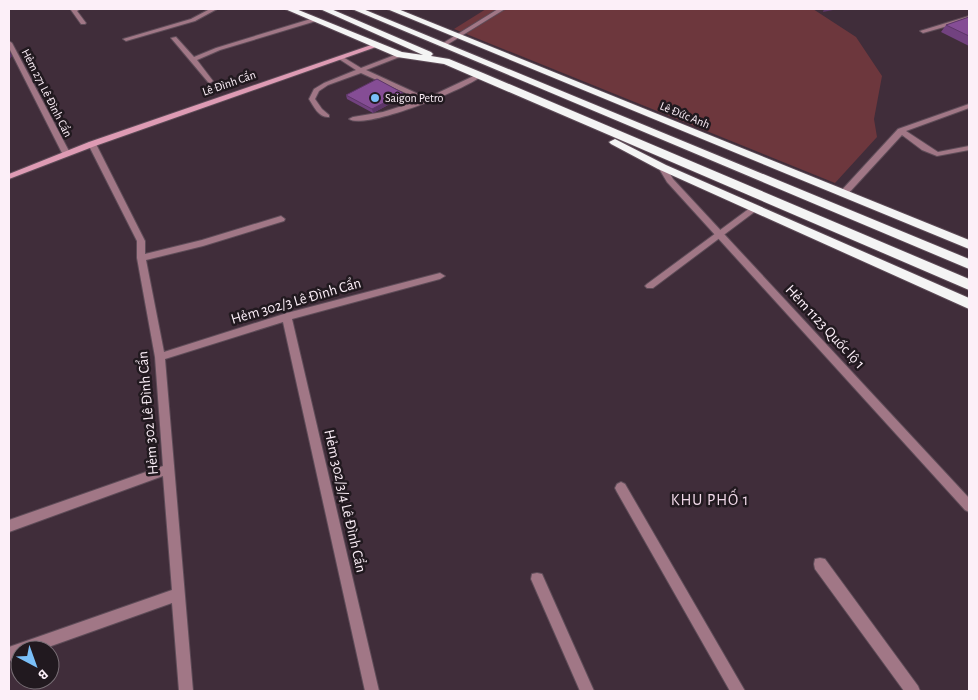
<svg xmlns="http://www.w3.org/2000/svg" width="978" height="700" viewBox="0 0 978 700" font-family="'Alegreya Sans',sans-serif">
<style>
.green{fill:#6d373d}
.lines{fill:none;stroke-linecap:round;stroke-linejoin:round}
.lane-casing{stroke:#5e4c58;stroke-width:2}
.street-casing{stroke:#5e4c58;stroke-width:2}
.secondary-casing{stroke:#5e4c58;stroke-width:2}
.highway-casing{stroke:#5e4c58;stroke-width:2}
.lane{fill:#a17786;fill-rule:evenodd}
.street{fill:#a17786;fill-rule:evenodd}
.secondary{fill:#de9bb4;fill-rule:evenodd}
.highway{fill:#f4f4f4;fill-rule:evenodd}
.wall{fill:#724280}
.shaded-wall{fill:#5d3668}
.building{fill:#854d95;stroke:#5d3668}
.poi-dot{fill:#7abff8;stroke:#21191f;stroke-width:2}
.labels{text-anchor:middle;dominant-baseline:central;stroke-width:5;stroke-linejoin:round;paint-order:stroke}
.far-street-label{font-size:12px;fill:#fceff8;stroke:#21191f}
.far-poi-label{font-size:12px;fill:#fceff8;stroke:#21191f;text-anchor:start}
.street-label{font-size:15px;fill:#fceff8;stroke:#21191f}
.neighbourhood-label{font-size:16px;letter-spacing:1px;fill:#f2daea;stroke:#21191f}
</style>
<rect width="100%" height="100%" fill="#402d3a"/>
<!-- green -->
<path class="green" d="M486,9h327l43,28 26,39 -8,43 3,18 -42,46 -381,-154z"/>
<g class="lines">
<defs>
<path id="lane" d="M72,9h8l-3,2 9,12 -1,1h-4l-10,-14z
M210,9h7l-22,12 -69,20 -3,-2 68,-20z
M498,9h7l-60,37 -5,-1z
M314,18l3,2 -1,1 -96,29 -23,10 16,21 -3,2 -2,-1 -37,-44 5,-1 18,20 22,-9z
M9,41l3,2 58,110 -1,2h-3l-4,-2 -53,-105z
M400,53l3,2 -1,1 -36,14 61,28 51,-24 5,1c-16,14 -117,55 -134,44l4,-2 30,-5 38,-12 -60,-27 -33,12 -9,6 -4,8 7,10 7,6v2c-10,1 -15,-10 -20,-18l5,-10 10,-6 32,-13 -17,-11v-2h4l18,11z
M754,205l4,3 -1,2 -104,78h-6l-2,-2 2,-2z"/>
<path id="street" d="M969,16v4l-46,13 -3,-2z
M969,104v4l-63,23 32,21 31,-6v4l-32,6 -15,-6 -20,-15 -56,61h-6v-4l58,-63z
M89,142h3l4,2 49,97v13l57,-14 79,-24 4,3 -1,2 -81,25 -57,14 18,92 123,-39 153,-40 5,3 -5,3 -148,40 87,372h-14l-82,-369 -118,37 28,332h-14l-7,-88 -132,47h-20v7l-11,4v-14l163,-57 -9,-114 -154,56v-12l154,-54 -8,-109 -18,-99v-17l-49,-97z
M659,165h6l8,14 296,319v14l-4,-2 -298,-328 -9,-15z
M621,482l4,2 120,207h-15l-113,-199 -2,-4 2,-4z
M820,558l5,1 93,127 2,5h-16l-89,-122 -1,-5 1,-5z
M537,573l5,1 52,117h-14l-49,-112 1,-5z"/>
<path id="secondary" d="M374,44l3,2 -1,1 -281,99 -86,33v-5l80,-32z"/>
<path id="highway" d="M285,9h11l106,43 21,3 -103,-46h11l100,43 2,2 -2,2 18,3 34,14 486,206v11l-525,-226 -47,-7z
M352,9h11l606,250v10z
M387,9h11l571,231v9z
M615,139l51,26 303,133v11l-311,-140 -47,-25 -2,-2z"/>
</defs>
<!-- lane casing -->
<use href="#lane" class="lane-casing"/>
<!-- street casing -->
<use href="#street" class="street-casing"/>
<!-- secondary casing -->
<use href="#secondary" class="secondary-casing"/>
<!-- highway casing -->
<use href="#highway" class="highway-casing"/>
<!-- lane -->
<use href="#lane" class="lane"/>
<!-- street -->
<use href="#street" class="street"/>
<!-- secondary -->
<use href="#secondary" class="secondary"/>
<!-- highway -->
<use href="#highway" class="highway"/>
</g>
<!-- wall -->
<path class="wall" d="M969,17v29l-28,-14 5,-7z
M346,95l57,2 -30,16 -26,-14z"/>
<!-- shaded-wall -->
<path class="shaded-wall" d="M824,9h14l-15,3z
M9,50l3,6 -3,4z
M403,93v4l-30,16 -1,-4z"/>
<!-- building -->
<path class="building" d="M969,17v19l-23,-11z
M377,79l26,14 -31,16 -26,-14z"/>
<!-- markers -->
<circle class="poi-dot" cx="375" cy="98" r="5"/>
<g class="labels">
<!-- far-street labels -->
<g class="far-street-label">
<text transform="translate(229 83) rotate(-19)">Lê Đình Cẩn</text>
<text transform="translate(47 93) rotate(63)">Hẻm 271 Lê Đình Cẩn</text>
<text transform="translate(685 115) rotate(22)">Lê Đức Anh</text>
</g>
<!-- far-poi labels -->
<g class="far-poi-label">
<text x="385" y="98">Saigon Petro</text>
</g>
<!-- street labels -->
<g class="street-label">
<text transform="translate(296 301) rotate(-16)">Hẻm 302/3 Lê Đình Cẩn</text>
<text transform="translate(825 327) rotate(47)">Hẻm 1123 Quốc lộ 1</text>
<text transform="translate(148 413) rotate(-95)">Hẻm 302 Lê Đình Cẩn</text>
<text transform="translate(345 501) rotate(77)">Hẻm 302/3/4 Lê Đình Cẩn</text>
</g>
<!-- neighbourhood labels -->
<g class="neighbourhood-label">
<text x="710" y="500">KHU PHỐ 1</text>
</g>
</g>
<!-- border -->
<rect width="978" height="700" fill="none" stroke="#fceff8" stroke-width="20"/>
<!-- north arrow -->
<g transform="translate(35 665) rotate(139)"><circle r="24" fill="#21191f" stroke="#796f76"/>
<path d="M0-4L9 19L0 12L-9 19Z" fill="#7abff8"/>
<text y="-8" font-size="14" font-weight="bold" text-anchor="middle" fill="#fceff8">B</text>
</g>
</svg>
